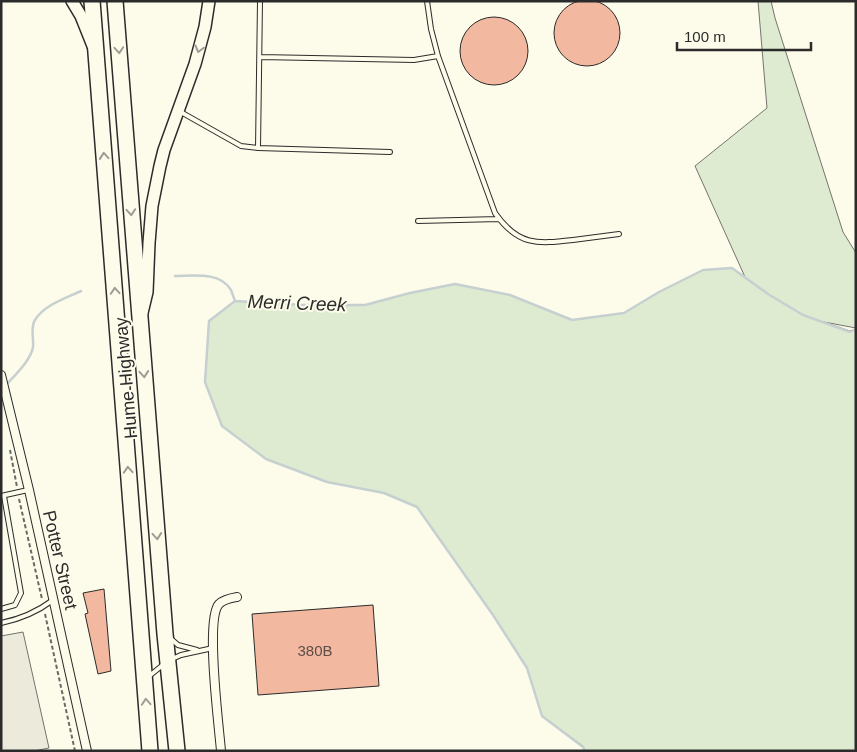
<svg xmlns="http://www.w3.org/2000/svg" width="857" height="752" viewBox="0 0 857 752" font-family="Helvetica,sans-serif">
<style>
.green{fill:#deebd1;stroke:#74746e}
.parking{fill:#eceadb;stroke:#74746e}
.lines{fill:none;stroke-linecap:round;stroke-linejoin:round}
.stream{stroke:#c7d0d0;stroke-width:2.5}
.building{fill:#f2b8a0;stroke:#2b2b2b}
.lane-casing{stroke:#2b2b2b;stroke-width:6}
.street-casing{stroke:#2b2b2b;stroke-width:10}
.secondary-casing{stroke:#2b2b2b;stroke-width:14}
.highway-casing{stroke:#2b2b2b;stroke-width:18}
.path{stroke:#6a6964;stroke-width:2;stroke-dasharray:4 2.5;stroke-linecap:butt}
.lane{stroke:#fdfbea;stroke-width:4}
.street{stroke:#fdfbea;stroke-width:8}
.secondary{stroke:#fdfbea;stroke-width:11}
.highway{stroke:#fdfbea;stroke-width:15}
.oneway{stroke:#9e9d94}
.labels{text-anchor:middle;dominant-baseline:central;stroke-width:4;stroke-linejoin:round;paint-order:stroke}
.number-label{font-size:15px;fill:#5d4e48}
.street-label{font-size:18px;fill:#2b2b2b;stroke:#fdfbea}
.water-label{font-size:19px;font-style:italic;fill:#2b2b2b;stroke:#fdfbea}
</style>
<rect width="100%" height="100%" fill="#fdfbea"/>
<!-- green -->
<path class="green" d="M758,1h13l4,17 68,214 13,21v75l-32,-6 26,9 6,-2v422h-271l-2,-5 -41,-30 -15,-48 -34,-53 -76,-108 -33,-14 -57,-11 -61,-23 -44,-33 -17,-44 4,-61 26,-20 68,4h62l45,-12 45,-9 55,11 63,25 51,-7 35,-21 44,-22 29,-2 13,9 -50,-111 72,-58z"/>
<!-- parking -->
<path class="parking" d="M23,632l26,116 -15,3h-33v-115z"/>
<g class="lines">
<!-- stream -->
<path class="stream" d="M175,276c17,0 45,-5 56,14 1,3 3,8 4,11
M6,385c9,-10 25,-25 27,-38 1,-9 -3,-19 2,-27 9,-15 31,-22 46,-29
M585,751l-2,-4 -41,-31 -15,-48 -34,-53 -76,-108 -33,-14 -57,-11 -61,-23 -44,-33 -17,-44 4,-61 26,-20 68,4h62l45,-12 45,-9 55,11 62,25 52,-7 35,-21 44,-22 29,-2 36,26 35,21 47,17 6,-3"/>
</g>
<!-- building -->
<path class="building" d="M554 33a33 33 0 1 1 66 0a33 33 0 1 1-66 0Z
M460 51a34 34 0 1 1 68 0a34 34 0 1 1-68 0Z
M104,589l7,82 -13,3 -13,-60 3,-1 -5,-20z
M373,605l6,81 -121,9 -6,-81z"/>
<g class="lines">
<defs>
<path id="lane" d="M438,56l57,157c23,33 42,31 78,27 15,-2 31,-4 46,-6
M260,57l154,3 24,-4 -7,-27 -4,-28
M179,111l62,35 17,2 2,-147
M258,148l132,4
M418,221l81,-2
M1,496l27,-6
M1,609l14,-4 6,-12 -17,-97
M1,623c20,-4 36,-11 52,-23
M170,638l8,7 19,5
M172,659l9,-4 32,-7
M148,677l16,-13"/>
<path id="street" d="M1,375l28,115 58,261
M221,751c-2,-25 -16,-132 -2,-147 5,-5 12,-6 18,-7"/>
<path id="secondary" d="M72,1l9,15 12,30
M142,313l5,-21 2,-49 3,-37 8,-40 4,-16 31,-86 10,-37 4,-26"/>
<path id="highway" d="M92,1l58,750
M115,1l50,633 12,117"/>
</defs>
<!-- lane casing -->
<use href="#lane" class="lane-casing"/>
<!-- street casing -->
<use href="#street" class="street-casing"/>
<!-- secondary casing -->
<use href="#secondary" class="secondary-casing"/>
<!-- highway casing -->
<use href="#highway" class="highway-casing"/>
<!-- path -->
<path class="path" d="M10,450l7,37
M19,499l23,100
M45,614l30,137"/>
<!-- lane -->
<use href="#lane" class="lane"/>
<!-- street -->
<use href="#street" class="street"/>
<!-- secondary -->
<use href="#secondary" class="secondary"/>
<!-- highway -->
<use href="#highway" class="highway"/>
</g>
<!-- one-way arrows -->
<defs><path id="oneway-chevron" d="M-2-3.5L2.5 0L-2 3.5" fill="none" stroke-width="1.6" stroke-linecap="round" stroke-linejoin="round" transform="scale(1.25)"/></defs>
<g class="oneway">
<use href="#oneway-chevron" transform="translate(199 49) rotate(105)"/>
<use href="#oneway-chevron" transform="translate(119 50) rotate(86)"/>
<use href="#oneway-chevron" transform="translate(104 156) rotate(-95)"/>
<use href="#oneway-chevron" transform="translate(131 212) rotate(86)"/>
<use href="#oneway-chevron" transform="translate(115 291) rotate(-94)"/>
<use href="#oneway-chevron" transform="translate(144 374) rotate(85)"/>
<use href="#oneway-chevron" transform="translate(128 470) rotate(-94)"/>
<use href="#oneway-chevron" transform="translate(157 536) rotate(85)"/>
<use href="#oneway-chevron" transform="translate(146 702) rotate(-94)"/>
</g>
<g class="labels">
<!-- number labels -->
<g class="number-label">
<text x="315" y="650">380B</text>
</g>
<!-- street labels -->
<g class="street-label">
<text transform="translate(126 378) rotate(-95)">Hume Highway</text>
<text transform="translate(60 560) rotate(77)">Potter Street</text>
</g>
<!-- water labels -->
<g class="water-label">
<text transform="translate(297 303) rotate(2)">Merri Creek</text>
</g>
</g>
<!-- border -->
<rect width="857" height="752" fill="none" stroke="#2b2b2b" stroke-width="5"/>
<!-- scale -->
<path d="M677 42v8h134v-8" fill="none" stroke="#2b2b2b" stroke-width="2.5"/>
<text x="684" y="42" font-size="15" fill="#2b2b2b" stroke="#fdfbea" stroke-width="4" paint-order="stroke">100 m</text>
</svg>
